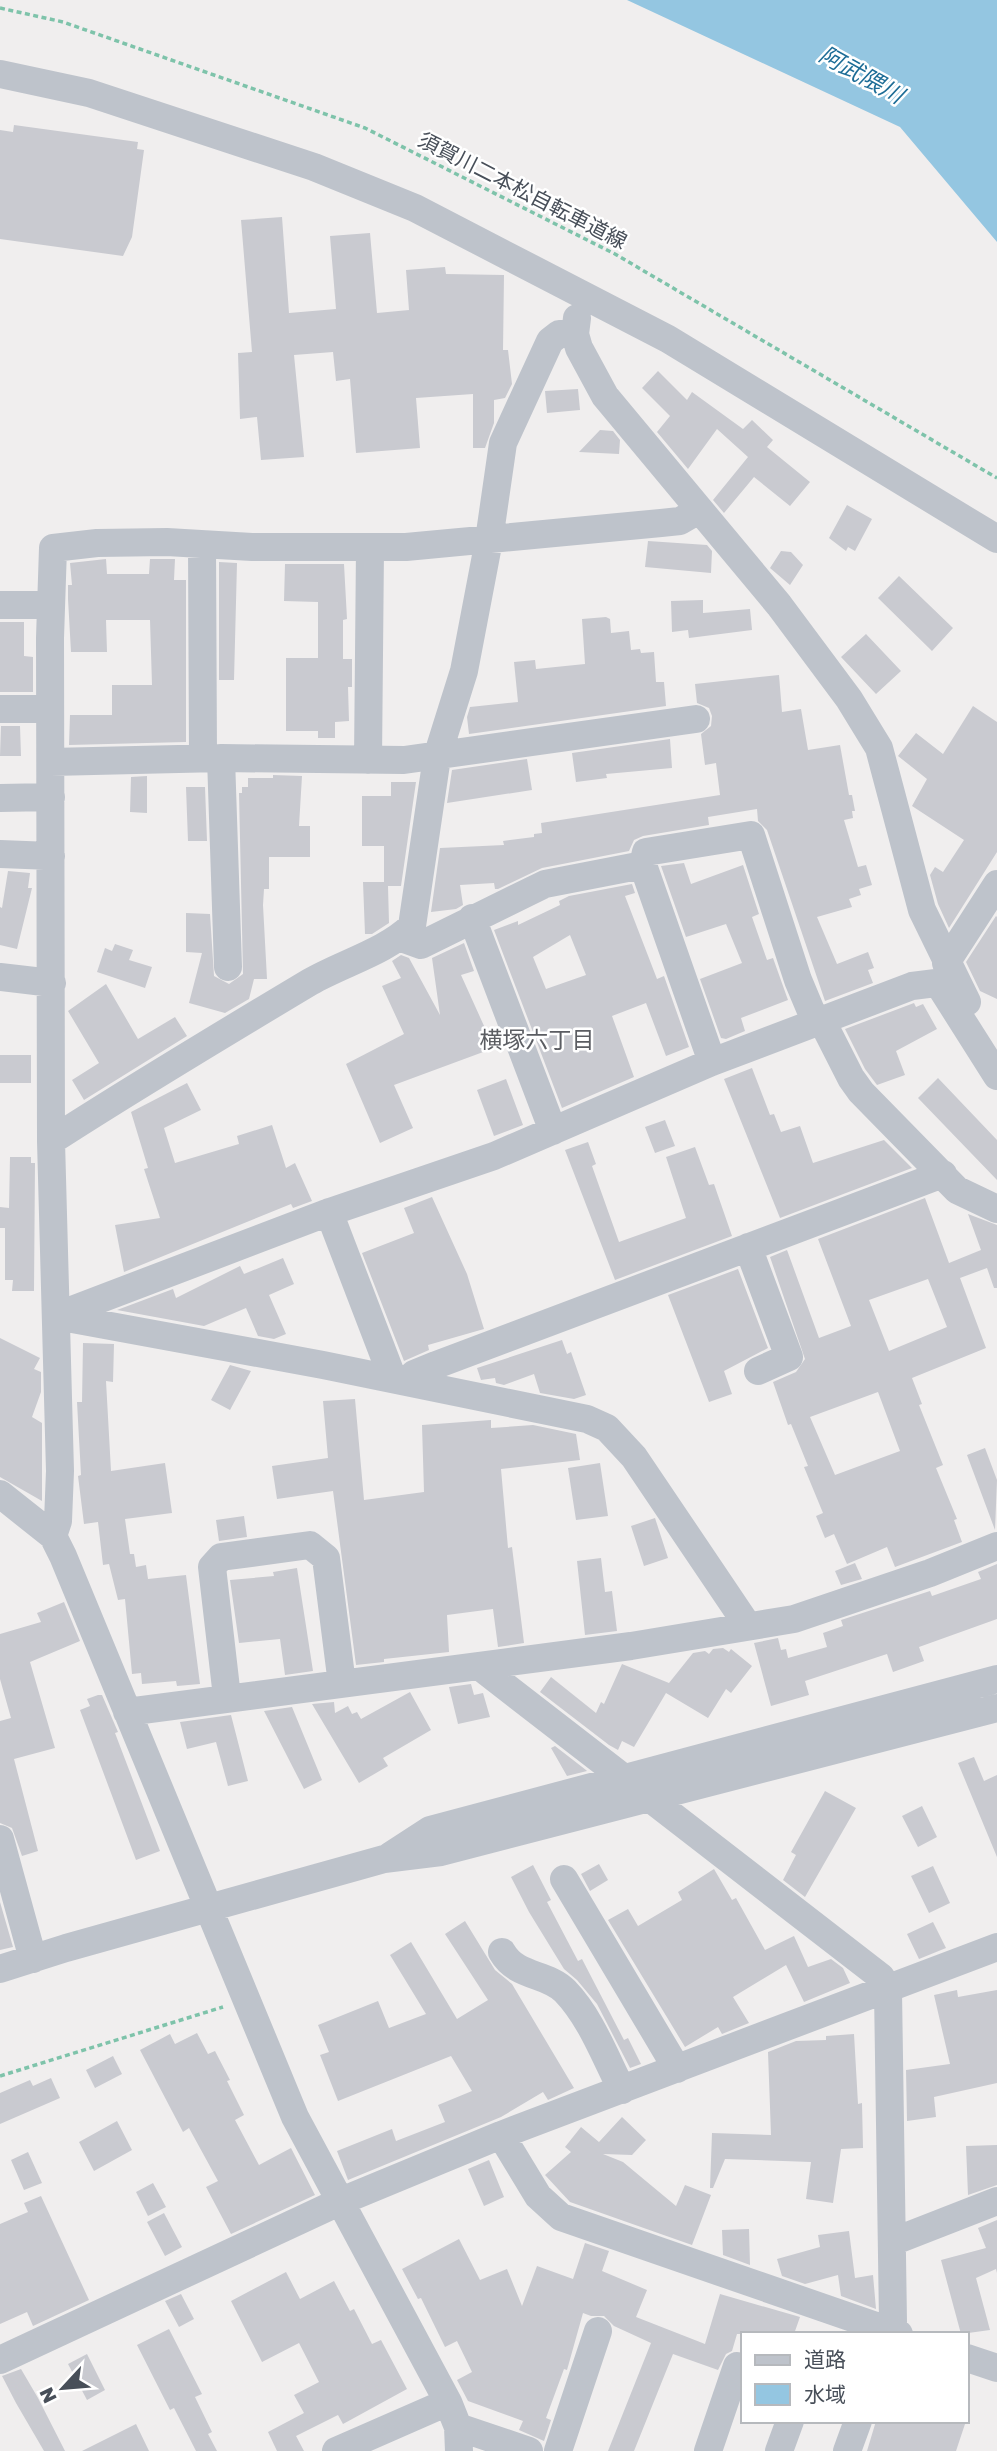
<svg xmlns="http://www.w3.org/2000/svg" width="997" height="2451" viewBox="0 0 997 2451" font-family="'Golos Text','Noto Sans JP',sans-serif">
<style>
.water{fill:#94c6e1}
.building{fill:#c9cad0;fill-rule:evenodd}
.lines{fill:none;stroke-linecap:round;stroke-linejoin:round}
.path{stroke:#7ec3aa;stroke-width:3.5;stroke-dasharray:5 3.5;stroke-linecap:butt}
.minor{stroke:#bec3cb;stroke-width:28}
.labels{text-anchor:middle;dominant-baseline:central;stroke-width:5;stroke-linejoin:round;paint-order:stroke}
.street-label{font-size:21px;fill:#484f59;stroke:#fff}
.water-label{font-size:23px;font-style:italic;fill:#1d6d97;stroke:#fff}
.neighbourhood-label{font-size:23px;fill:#5b5d62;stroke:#fff}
</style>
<rect width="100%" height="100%" fill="#f0eeee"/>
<!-- water -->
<path class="water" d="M627,0h370v242l-97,-115z"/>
<!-- building -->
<path class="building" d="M14,125l124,17 -1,7 7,1 -12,87 -9,19 -123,-17v-109l13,2z
M282,217l7,96 47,-4 -6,-73 40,-3 7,80 32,-3 -3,-40 39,-3 1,7 58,1 -1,75h5l4,34 -7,14 -11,2v23l-9,25h-12v-54l-57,4 4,50 -64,5 -6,-74 -14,2 -3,-29 -39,3 10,102 -43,3 -4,-43 -17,2 -2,-66 14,-1 -11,-132z
M658,371l29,29 5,-8 51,37 9,-9 21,20 -6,7 43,35 -20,24 -36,-29 -30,36 -11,-13 35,-43 -31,-28 -29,40 -31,-37 13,-16 -28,-28z
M578,389l2,21 -33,3 -2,-22z
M600,430l13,1 7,9 -1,14 -40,-2z
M847,505l25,14 -17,32 -7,-4 -2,4 -17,-13z
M648,541l59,4 5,6 -1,22 -66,-6z
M781,551l10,1 12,13 -13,20 -20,-17z
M106,559l1,15h42l1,-15h25l-1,21h12v162l-117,3 1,-30h42v-30h40l-2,-65h-44l1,32h-36l-3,-53v-14h4l-2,-22z
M219,562l18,1 -3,117h-15z
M285,564h59l3,55 -4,1v39h9v28h-4l1,34 -14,1v16h-17v-7h-32v-73h32v-56l-34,-1z
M899,576l54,52 -21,23 -54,-53z
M703,600v13l47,-4 2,21 -63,8 -1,-8 -16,2 -1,-31z
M606,617l4,2 1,14 18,-2 2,19 9,-1 1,4 13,-1 2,30h8l2,24 -197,28 -2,-17 3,-10 48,-5 -4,-40 21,-2 1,9 49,-5 -3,-45z
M0,622h24v34l9,1v35h-33z
M866,634l35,37 -25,23 -35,-37z
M779,675l3,37 19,-3 7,41 32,-5 9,50h3l3,16h-3l1,7 -9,2 14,47 8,-2 6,20 -13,4 2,6 -12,4 3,8 -35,10 20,47 31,-12 6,16 -6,2 5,13 -48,18 -58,-171 -9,-9 -1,-12 -49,8 1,8 -66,11 -9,4 -5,11 -87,17 -44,21h-3l-1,-6 -34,2 3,20 -7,4 -25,3 9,-64 64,-3 -1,-4 31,-4v-3l8,-1 -1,-10 179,-28 -4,-32 -11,2 -4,-31 10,-8 1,-10 -3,-8 -12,-5 -2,-19z
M973,706l24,16v130l-48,76 -11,-24 -8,-29 5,-8 8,5 21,-32 -52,-34 15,-27 -29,-23 18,-23 27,21z
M1,726h19l1,30h-21z
M670,739l2,29 -66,6 1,4 -31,4 -4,-29z
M527,759l5,31 -85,13 5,-33z
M273,775l29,1 -3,50h11v31h-41v32h-5l-1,16 4,74h-13l-5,20 -24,14 -36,-10 13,-50 -16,-1v-39l24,1 4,62 15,8 14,-10 -4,-181h3v-6h6v-9h25z
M147,776v37l-17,-1 1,-35z
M391,782h25l-15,104h-13l1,37 -17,11h-7l-2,-52h21v-36h-22v-50h29z
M186,787h19l2,54h-19z
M684,863l7,21 52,-19 16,49 -7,3 15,43 6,-2 15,42 -47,18 4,13 -19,8 -5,-1 -21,-59 42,-16 -16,-39 -40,13 -25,-71z
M8,871l22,2 -2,15h4l-15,61 -17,-4v-38l2,1z
M632,884l3,9 -10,3 32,83 7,-3 25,71 -23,9 -20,-53 -34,13 22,61 -72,31 -68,-178 24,-9v4l42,-20 -1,-4 10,-5zM570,935l16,40 -40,14 -13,-32z
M996,916l1,1v82l-17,-8 -14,-29z
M464,943l10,28 -13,4 33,73 -100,37 19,43 -33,15 -34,-79 58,-30 -22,-48 19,-8 -9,-17 9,-6 8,3 31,57 -8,-57z
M115,944l18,6 -4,10 23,7 -7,21 -48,-16 8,-24 7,3z
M106,984l32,55 37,-22 12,19 -103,64 -12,-20 27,-17 -31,-52z
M914,1003l2,4 7,-3 14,25 -41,22 9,24 -28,10 -12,-16 -20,-40z
M0,1055h31v28h-31z
M752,1068l18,47 4,-1 7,18 19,-6 13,37 71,-23 28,28 -132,50 -56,-139z
M938,1078l59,62v40l-79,-82z
M506,1079l17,46 -29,11 -17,-46z
M187,1083l14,27 -37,18 11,35 64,-19 -2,-8 35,-11 14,43 9,-5 17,38 -19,7 -2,-4 -167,68 -9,-47 45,-7 -16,-49 4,-1 -17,-56z
M665,1120l10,26 -20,7 -10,-26z
M588,1142l8,22 -4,2 27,76 67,-24 -20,-61 29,-10 14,38 5,-1 18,52 -117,44 -50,-130z
M10,1157h21v6h4l-1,128h-22l1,-11h-8v-52h-5v-21l9,1z
M432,1197l35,77 17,55 -56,16 1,5 -25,11 -42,-108 52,-20 -10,-25z
M925,1198l24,65 32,-13 -13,-36 29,11v63h-3l-7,-20 -27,10 26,70 -74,30 10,26 -3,1 24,60 -7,3 21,51 -3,1 8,22 -67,25 -8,-20 -40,17 -13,-30 -9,4 -9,-22 7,-3 -19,-46 4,-1 -17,-42 -3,1 -15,-43 23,-10 9,-13 -35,-102 17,-7 32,88 32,-12 -33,-87zM928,1279l19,48 -58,24 -20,-51zM878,1392l22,59 -65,24 -25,-58z
M283,1258l11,26 -25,11 17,39 -12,5 -16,-3 -12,-28 -42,18 -87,-16 56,-21 3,9 64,-32 4,8z
M738,1269l30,79 -44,23 8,23 -23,8 -41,-107z
M0,1338l40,20 -6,11 7,3v20l-9,25 10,6v78l-42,-24z
M562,1340l5,14 4,-2 15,43 -12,4 -34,-6 -6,-19 -30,11 -8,-2 -1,-5 -14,2 -4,-12z
M83,1343l31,1 -1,38 -7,-1 5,90 54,-8 7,50 -47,6 5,35h4l2,13 10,-2 2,14 38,-4 14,109 -23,2 -1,-5 -34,3 -1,-11 -9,1 -7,-75 -7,1 -9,-36 -6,1 -5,-43 -14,2 -6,-48 3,-1 -4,-73h5z
M230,1365l21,6 -21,39 -19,-10z
M355,1399l9,101 60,-8 -2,-67 69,-5v8l42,-3 43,9 4,26 -79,9 7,79 4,-1 12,96 -26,4 -5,-38 -46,6 2,37 -65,7v3l-28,3 -23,-174 -56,8 -5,-33 56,-8 -5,-57z
M985,1448l12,32 -2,50 -28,-75z
M600,1463l8,53 -32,4 -8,-52z
M244,1516l3,21 -28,4 -3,-21z
M655,1518l13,40 -24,8 -13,-40z
M601,1558l4,34 7,-1 5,40 -32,4 -8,-74z
M855,1563l7,16 -21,6 -6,-14z
M997,1564v55l-78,28 5,14 -31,11 -6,-18 -82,27 4,14 -38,11 -17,-63 24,-5 3,12 5,-1 2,9 39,-11 -4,-14 20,-7 -2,-6 89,-29 2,5 49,-17 -3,-7z
M297,1568l16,103 -28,4 -5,-36 -41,4 -9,-63 44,-4 -1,-4z
M64,1602l16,39 -50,21 25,86 -41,11 24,92 -16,5 -10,-28 -12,-5v-102l11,-3 -11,-39v-45l41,-12 -4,-9z
M723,1648l6,4 2,-3 21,17 -21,27 -5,-4 -18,29 -42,-25 -32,54 -12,-6 -4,9 -9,-5 -69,-53 11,-15 45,36 5,-11 3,2 18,-40 47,19 24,-30 12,-2 4,3 4,-5z
M471,1684l3,11 9,-2 7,24 -32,7 -9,-37z
M410,1692l21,38 -48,28 5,8 -29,17 -47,-79 22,-2 1,11 13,-7 4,8 5,-2 4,7z
M98,1695h4l16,37 -3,1 45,118 -24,9 -56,-150 10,-4 -3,-7z
M292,1707l30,73 -18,9 -40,-78z
M231,1715l17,66 -20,5 -12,-44 -29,7 -7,-27z
M555,1746l31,24 1,1 -20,5 -16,-28z
M974,1757l10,24 13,-6v82l-39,-94z
M825,1791l31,17 -51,89 -22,-17 13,-25 -5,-3z
M922,1806l15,31 -19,10 -16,-31z
M599,1864l9,16 -18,11 -9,-17z
M533,1865l18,35 -4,2 31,59 4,-2 42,81 4,-2 13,26 -11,4 -33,-64 -20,-24 -13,-11 -35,-57 -18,-35z
M933,1866l17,37 -21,10 -18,-37z
M714,1869l18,31 4,-2 29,52 29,-14 14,31 23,-8 12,9 7,15 -46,19 -18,-37 -53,32 16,26 -27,11 -4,-7 -33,20 -77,-127 20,-11 10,17 44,-26 -4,-8z
M0,1902l13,45 -13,3z
M465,1921l30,49 17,14 62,104 -26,12 -5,-8 -42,25 -153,63 -11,-29 55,-22 4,12 49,-19 -7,-17 34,-14 -21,-35 -113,45 -18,-46 9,-3 -11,-27 60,-24 11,27 37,-14 -36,-59 21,-13 46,77 31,-19 -43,-66z
M933,1922l13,26 -27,11 -12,-25z
M957,1990l1,7 39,-7v93l-63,14 2,20 -29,4 -1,-51 44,-6 -16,-69z
M197,2033l11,21 7,-3 15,29 -3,1 17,34 -9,5 24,45 32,-17 24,47 -84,39 -25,-47 12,-6 -29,-53 -6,4 -43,-82 30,-16 5,10z
M854,2034l4,70 4,-1 1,45 -22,1 -8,54 -27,-4 5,-37 -86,-3 -12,29h-3l2,-55 59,2 -3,-83 28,-11 30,-1v-4z
M113,2056l9,18 -27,14 -9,-18z
M51,2078l9,20 -60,26v-31l30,-13 3,6z
M622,2117l24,23 -14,15 -29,-1 20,8 53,44 9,-21 26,10 -19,50 -122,-43 -25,-27 26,-23 -6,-5 16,-20 18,15z
M117,2121l15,29 -38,21 -15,-29z
M997,2145v40l-29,10 -2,-49z
M28,2152l14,31 -18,7 -13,-30z
M489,2160l15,37 -20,9 -16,-37z
M153,2183l13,24 -18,9 -12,-24z
M41,2196l48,104 -56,26 -6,-14 -27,12v-100l28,-12 -4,-9z
M164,2213l18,34 -17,9 -18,-34z
M997,2220v53l-1,-4 -20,9 14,52 -29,4 -20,-74 45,-12 -8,-20z
M749,2229l1,36 -27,-10 -1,-25z
M849,2231l6,47 18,-3 3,34 -35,-13 -3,-21 -33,9 -23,-8 -5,-17 43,-12 -2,-12z
M459,2239l21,41 27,-11 15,37 15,-40 36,13 12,-36 24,8 -7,20 45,19 -11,27 69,27 15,-50 80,23 -6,17h-57l-5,17 -6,3 -8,16 -45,-16 -39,97h-26l43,-108 -37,-17 -10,-10h-13l-8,-3 -16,57 -3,-1 -18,49 5,2 -7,21 -25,-11 4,-9 -55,-20 -11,-21 15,-8 -15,-31 -12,6 -24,-49 -3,1 -16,-30z
M286,2272l14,27 34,-18 16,30 4,-2 18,35 9,-4 26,49 -64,35 -5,-9 -42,21 8,15h-27l-9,-19 36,-19 -10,-18 25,-13 -20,-39 -37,19 -31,-61z
M181,2294l13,25 -15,8 -14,-26z
M169,2329l33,65 -7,3 17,35 -4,2 9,17h-21l-22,-43 -4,2 -33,-65z
M87,2354l18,36 -18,10 -19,-36z
M21,2369l17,29 27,53h-21l-28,-48 -14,-27z
M876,2421h90l-10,30h-89z
M136,2424l13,27h-67z"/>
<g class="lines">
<!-- path -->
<path class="path" d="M0,8l63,14 302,106 250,126 382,224
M0,2076l223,-69"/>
<!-- minor -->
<path class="minor" d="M0,74l89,19 225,74 101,41 253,131 329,200
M577,318l-2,16 4,14 26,48 174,209 70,94 30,49 43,162 45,92
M202,545l1,213
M0,605h50
M0,709h50
M221,758l7,209
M368,760l2,-212
M51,762l170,-4 183,2 292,-41
M0,798l51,-1
M0,854l51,2
M643,865l3,-13 105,-17 47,145 18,43
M472,918l81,213
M399,937l22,8 124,-61 98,-19 69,197
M946,963l51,-79
M0,977l52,6
M822,1021l29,57 10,14 96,98 40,19
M51,1141c85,-55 172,-107 259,-159 33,-19 75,-30 102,-56l25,-169 27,-86 25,-131 14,-97 47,-102 9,-7h16
M329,1212l64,167
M748,1247l41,110 -31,14
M56,1316l268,-102 170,-58 218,-94 200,-76 24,-3 4,3 57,90
M56,1316l267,49 264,54 20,9 27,29 114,169
M406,1381l8,-7 22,-9 507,-191
M0,1494l53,42 10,20 232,561 153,285 10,25 1,24
M53,1536l5,-15 2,-50 -9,-330 -1,-503 3,-90 44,-5 70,-1 85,5h154l255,-24 19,-2 19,-11
M479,1666l402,311 7,14 5,331 -4,12
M227,1697l-15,-130 9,-10 89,-12 16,13 16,126
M127,1712l504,-66 163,-27 136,-46 67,-27
M0,1839l33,120
M390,1856l40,-26 567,-151
M564,1879l113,190
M502,1952c15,26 44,20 63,39 26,27 40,66 57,99
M0,1969l66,-21 318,-89 57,-7 556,-144
M501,2135l37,61 23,21 338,117
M892,2242l105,-41
M967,2358l30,10
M0,2360l339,-158 162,-67 496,-188
M458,2427l71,24
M336,2451l112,-49
M558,2451l40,-120
M708,2451l29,-85
M779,2451l11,-30
M847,2451l11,-30"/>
</g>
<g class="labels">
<!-- street labels -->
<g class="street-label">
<text transform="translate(523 190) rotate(27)">須賀川二本松自転車道線</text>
</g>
<!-- water labels -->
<g class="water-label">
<text transform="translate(862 74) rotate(29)">阿武隈川</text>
</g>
<!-- neighbourhood labels -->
<g class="neighbourhood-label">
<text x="537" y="1039">横塚六丁目</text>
</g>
</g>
<!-- legend -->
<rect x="741" y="2332" width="228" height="91" fill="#ffffff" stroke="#b6b9bd" stroke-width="2"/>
<rect x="755" y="2355" width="35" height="10" fill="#bec3cb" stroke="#b6b9bd" stroke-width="2"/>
<text x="804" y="2367" font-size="21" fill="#484f59">道路</text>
<rect x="755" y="2384" width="35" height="21" fill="#94c6e1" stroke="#b6b9bd" stroke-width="2"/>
<text x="804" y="2402" font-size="21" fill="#484f59">水域</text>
<!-- north arrow -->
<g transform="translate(63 2388) rotate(244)" stroke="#ffffff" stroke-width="5" paint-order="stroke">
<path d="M0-5L12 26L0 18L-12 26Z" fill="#484f59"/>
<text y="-10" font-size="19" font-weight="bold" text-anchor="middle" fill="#484f59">N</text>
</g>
</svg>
